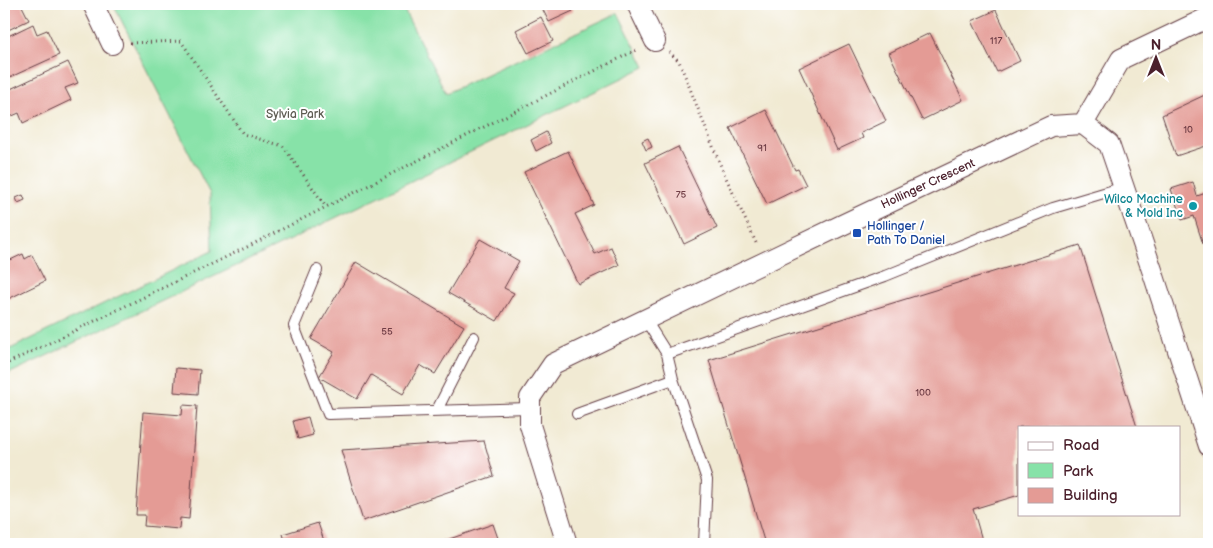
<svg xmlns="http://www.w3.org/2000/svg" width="1213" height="548" viewBox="0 0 1213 548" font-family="'Balsamiq Sans',sans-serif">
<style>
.green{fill:#87e2a8;stroke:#68806a}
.building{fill:#e49b95}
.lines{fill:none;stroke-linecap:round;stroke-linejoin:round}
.lane-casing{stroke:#633d44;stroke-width:12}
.street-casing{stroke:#633d44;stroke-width:22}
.path{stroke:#633d44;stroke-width:3;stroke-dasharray:1 4;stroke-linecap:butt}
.lane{stroke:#fff;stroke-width:10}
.street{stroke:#fff;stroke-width:20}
.culture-dot{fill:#0f9aa8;stroke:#fff;stroke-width:2}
.transit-dot{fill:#1a4fb4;stroke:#fff;stroke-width:2}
.labels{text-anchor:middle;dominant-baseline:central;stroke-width:4;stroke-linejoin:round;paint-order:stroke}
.number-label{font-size:10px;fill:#703e46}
.park-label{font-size:12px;fill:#5c5a50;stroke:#fff}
.street-label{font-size:12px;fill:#4a1f2b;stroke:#fff}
.culture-label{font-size:12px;fill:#0d838f;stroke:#fff;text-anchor:end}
.transit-label{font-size:12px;fill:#164399;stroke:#fff;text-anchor:start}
</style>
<rect width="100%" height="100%" fill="#fff"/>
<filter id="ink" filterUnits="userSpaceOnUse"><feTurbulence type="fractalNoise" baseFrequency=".02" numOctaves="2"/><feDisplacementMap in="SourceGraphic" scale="10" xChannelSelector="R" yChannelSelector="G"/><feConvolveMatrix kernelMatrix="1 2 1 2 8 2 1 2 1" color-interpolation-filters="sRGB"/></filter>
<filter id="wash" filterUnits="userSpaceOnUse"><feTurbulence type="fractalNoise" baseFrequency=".0096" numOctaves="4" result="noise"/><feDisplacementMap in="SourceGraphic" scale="20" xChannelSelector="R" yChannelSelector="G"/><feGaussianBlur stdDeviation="1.12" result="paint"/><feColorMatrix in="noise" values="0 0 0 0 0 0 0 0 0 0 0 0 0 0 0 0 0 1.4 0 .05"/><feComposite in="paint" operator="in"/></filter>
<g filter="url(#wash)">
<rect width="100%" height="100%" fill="#f1ead3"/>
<!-- green -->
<path class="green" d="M113,4h288l45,89 172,-80 27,54 -392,191 -249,118v-24l208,-101 -2,-57z"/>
<g id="blocks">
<!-- building -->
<path class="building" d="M4,4h17l8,16 -25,12z
M540,4h29l4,7 -24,11z
M996,10l24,51 -23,11 -25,-51z
M541,17l12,24 -25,12 -12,-23z
M33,24l4,10 10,-4 12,25 -55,25v-42z
M930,33l33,67 -41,20 -33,-67z
M849,44l37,77 -25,12 2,5 -26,12 -38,-82z
M68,62l10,21 -13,5 6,12 -48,23 -4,-10 -9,4 -6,-14v-11z
M1209,93v52l-33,11 -14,-41z
M766,110l29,60 3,-1 8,16 -39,19 -37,-76z
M546,132l5,11 -15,8 -5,-11z
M648,138l4,9 -6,3 -4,-9z
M678,147l39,81 -33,16 -39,-81z
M568,151l26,54 -19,9 20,40 16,-7 8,18 -41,19 -54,-112z
M1193,182l4,14 12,-4v50l-6,2 -9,-28 -12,4 -11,-31z
M23,195l2,5 -7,3 -2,-5z
M480,239l39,22 -15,27 10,5 -17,28 -49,-28z
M1080,245l57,182h-118v68l-46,14 9,31 -12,4h-205l-56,-184z
M23,254l2,5 7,-4 13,26 -39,19 -2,-5v-32z
M356,262l108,64 -29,48 -15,-9 -17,29 -32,-19 -14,24 -38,-22 15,-25 -23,-13z
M176,368l24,2 -2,24 -24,-2z
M183,405l14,1 -8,113 -9,-1 -1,11 -35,-3 1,-11h-9l7,-103 39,3z
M308,417l5,18 -15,4 -5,-18z
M484,441l10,35 -131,45 -22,-71z
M318,523l7,21h-39l-3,-10z
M493,524l7,20h-65z"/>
</g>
</g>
<g filter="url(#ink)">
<use href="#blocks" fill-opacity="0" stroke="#633d44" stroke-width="1"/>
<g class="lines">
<defs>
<path id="lane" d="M317,270l-23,56 34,88 202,-6
M645,319l22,35 6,25 34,101 -3,64
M667,354l218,-78 168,-68 71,-21
M437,410l37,-73
M577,414l96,-35"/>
<path id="street" d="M93,4l19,40
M637,4l18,37
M1083,124l38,-65 88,-42
M567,544l-37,-119v-27l23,-34 289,-139 209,-99 32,-2 26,20 43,126 57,176"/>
</defs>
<!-- lane casing -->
<use href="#lane" class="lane-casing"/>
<!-- street casing -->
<use href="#street" class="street-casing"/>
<!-- path -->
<path class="path" d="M130,43l51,-2 62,93 40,12 43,61
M669,52l10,9 43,108 35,76
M4,365l245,-119 389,-197"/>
<!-- lane -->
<use href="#lane" class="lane"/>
<!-- street -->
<use href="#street" class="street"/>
</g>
</g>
<!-- markers -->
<circle class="culture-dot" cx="1193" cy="206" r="5"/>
<rect class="transit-dot" x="852" y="228" width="10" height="10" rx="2.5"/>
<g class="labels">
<!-- number labels -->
<g class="number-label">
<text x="996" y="41">117</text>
<text x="1188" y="130">10</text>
<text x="762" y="148">91</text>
<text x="681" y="195">75</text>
<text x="387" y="332">55</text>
<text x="923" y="393">100</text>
</g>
<!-- park labels -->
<g class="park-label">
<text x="295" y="114">Sylvia Park</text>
</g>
<!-- street labels -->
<g class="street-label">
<text transform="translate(928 184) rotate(-25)">Hollinger Crescent</text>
</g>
<!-- culture labels -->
<g class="culture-label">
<text x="1183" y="199">Wilco Machine<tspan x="1183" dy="14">&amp; Mold Inc</tspan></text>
</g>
<!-- transit labels -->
<g class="transit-label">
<text x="867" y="226">Hollinger /<tspan x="867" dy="14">Path To Daniel</tspan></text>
</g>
</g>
<!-- margin -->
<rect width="1213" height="548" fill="none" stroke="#fff" stroke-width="20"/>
<!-- legend -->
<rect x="1018" y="426" width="162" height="90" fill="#ffffff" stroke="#b7a5aa"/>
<rect x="1028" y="442" width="25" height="8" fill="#ffffff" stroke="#b7a5aa"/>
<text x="1063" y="450" font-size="15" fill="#4a1f2b">Road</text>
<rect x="1028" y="463" width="25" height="15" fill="#87e2a8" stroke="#b7a5aa"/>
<text x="1063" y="476" font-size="15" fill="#4a1f2b">Park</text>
<rect x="1028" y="488" width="25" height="15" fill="#e49b95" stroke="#b7a5aa"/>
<text x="1063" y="500" font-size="15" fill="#4a1f2b">Building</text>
<!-- north arrow -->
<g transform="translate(1156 58)" stroke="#ffffff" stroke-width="4" paint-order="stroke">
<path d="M0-4L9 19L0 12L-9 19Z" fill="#4a1f2b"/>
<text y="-8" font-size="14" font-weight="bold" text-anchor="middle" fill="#4a1f2b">N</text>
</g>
</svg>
